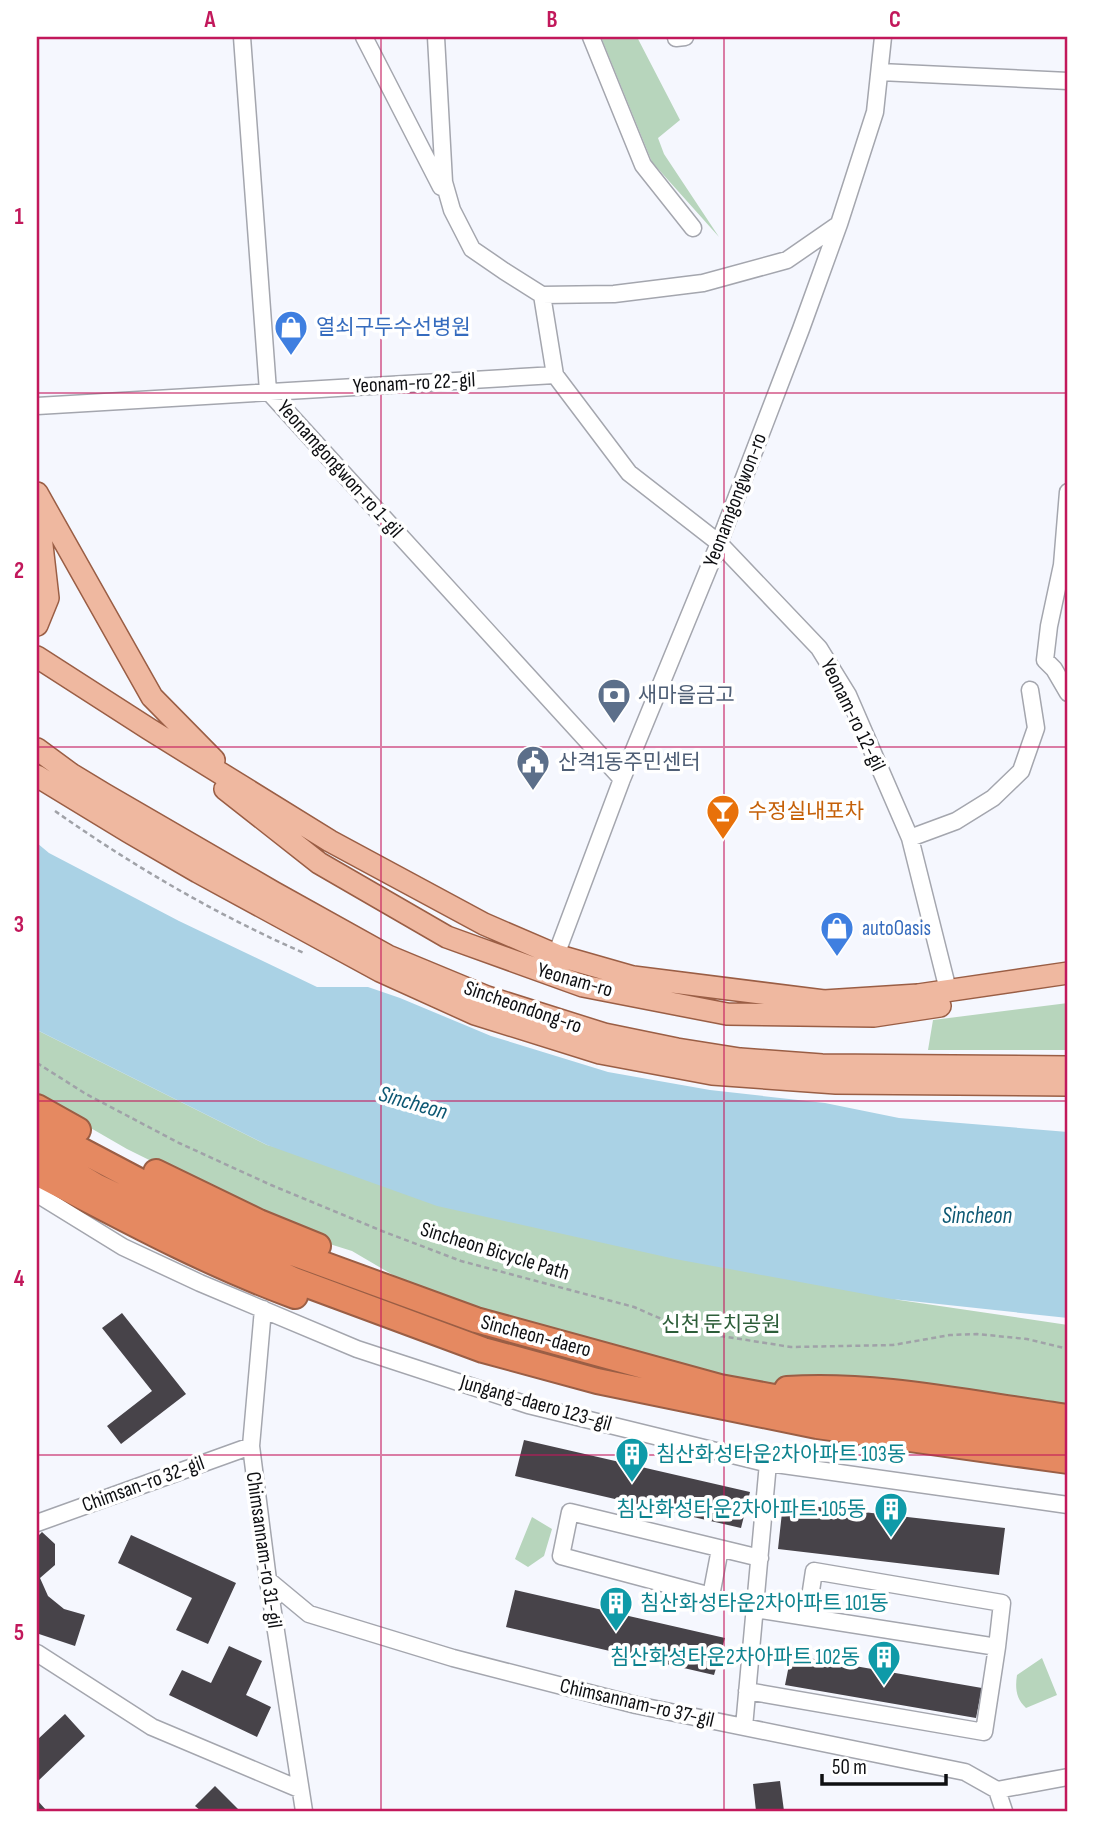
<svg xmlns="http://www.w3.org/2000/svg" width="1105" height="1848" viewBox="0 0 1105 1848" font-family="'Sofia Sans Condensed','Noto Sans KR',sans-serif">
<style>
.green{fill:#b7d5bc}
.water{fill:#aad2e5}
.building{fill:#474349}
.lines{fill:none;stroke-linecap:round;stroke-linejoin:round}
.minor-casing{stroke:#a4a6ae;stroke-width:19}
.major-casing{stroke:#9a5e45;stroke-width:24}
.highway-casing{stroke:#9a5e45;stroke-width:28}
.path{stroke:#a0a2a8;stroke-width:2.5;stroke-dasharray:5 3.5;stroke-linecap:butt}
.minor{stroke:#fff;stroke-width:16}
.major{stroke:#efb8a0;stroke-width:21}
.highway{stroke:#e58961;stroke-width:24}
.grid{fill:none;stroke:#c2185b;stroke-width:2;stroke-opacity:0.55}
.labels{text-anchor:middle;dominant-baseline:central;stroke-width:7;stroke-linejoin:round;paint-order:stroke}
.shop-label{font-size:21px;fill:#366cbe;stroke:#fff;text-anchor:start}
.street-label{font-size:21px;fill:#0e0f12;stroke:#fff}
.service-label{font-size:21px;fill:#4e5e75;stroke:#fff;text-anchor:start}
.food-label{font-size:21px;fill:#c56008;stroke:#fff;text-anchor:start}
.park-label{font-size:21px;fill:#2d5e39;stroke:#fff}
.culture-label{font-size:21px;fill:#0d838f;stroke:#fff;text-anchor:start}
.water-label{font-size:23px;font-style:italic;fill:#0d5873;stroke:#fff}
.neatline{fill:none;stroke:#c2185b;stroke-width:2.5}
.grid-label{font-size:23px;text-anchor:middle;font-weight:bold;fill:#c2185b}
</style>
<rect width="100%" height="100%" fill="#f5f7fe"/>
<!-- green -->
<path class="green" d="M601,37h36l43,83 -22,18 6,16 55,83 -67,-75z
M1068,1003v47h-140l5,-30z
M37,1030l230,115 632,155 169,25v105l-360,-50 -269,-78 -87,-51 -93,-29 -29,-22 -103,-51 -90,-52z
M532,1517l20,12 -8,27 -16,11 -13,-8z
M1042,1658l15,37 -31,13c-10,-9 -11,-20 -9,-33z"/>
<!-- water -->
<path class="water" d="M37,843l12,10 130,68 138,66h51l32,11 91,38 117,36 102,18 115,13 74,15 169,14v186l-176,-19 -217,-40 -238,-53 -170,-61 -230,-115z"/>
<!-- building -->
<path class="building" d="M122,1313l64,81 -65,50 -14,-18 45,-35 -50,-63z
M524,1440l226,52 -9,36 -226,-52z
M783,1503l222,25 -6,47 -221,-26z
M42,1532l13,12v21l-15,13 8,18 16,13 21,6 -10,31 -36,-12 -2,-3v-94z
M131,1535l105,48 -28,61 -32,-14 16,-32 -74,-35z
M515,1590l210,48 -11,37 -208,-48z
M229,1646l33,15 -16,34 25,12 -14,30 -88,-42 13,-25 29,13z
M791,1655l191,33 -6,30 -191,-33z
M65,1714l20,22 -48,46v-42z
M780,1781l4,30h-28l-3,-27z
M215,1786l25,25h-39l-6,-5z
M37,1800l10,11h-10z"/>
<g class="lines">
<defs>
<path id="minor" d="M242,37l26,354 354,388
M364,37l77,150
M436,37l8,145 8,28 20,39 32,22 38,24 72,-1 89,-11 84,-23 52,-36
M591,37l52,128 50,63
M676,38l9,-1
M880,72l188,9
M542,295l13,80
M37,406l518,-31 74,98 90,70 100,105 29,47 62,143 38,152
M1068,563l-6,2 -13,61 -4,34 9,9 14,24
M1062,565l6,-73
M910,838l46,-17 37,-23 28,-27 15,-43 -6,-38
M556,955l66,-176 97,-236 82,-214 38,-105 36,-112 8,-75
M37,1194l86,53 77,36 157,66 171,56 233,57 307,43
M263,1309l-12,137 17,134 36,231
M37,1523l214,-77
M720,1549l-9,47 -150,-40 9,-44 190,46
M268,1580l41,34 144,44 183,47 329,67 32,18 7,21
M755,1609l242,38 5,-44 -188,-32 -7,46
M37,1653l115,74 147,62
M747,1691l237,41 13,-85
M744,1727l24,-264
M997,1790l71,-13"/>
<path id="major" d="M37,493l115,204 62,63
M37,625l11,-27 -11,-97
M37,657l112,72 181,112 154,83 72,31 77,22 191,24 94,-6 150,-22
M37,749l34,25 33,20 169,98 115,64 99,41 117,37 73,15 63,10 82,6 246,2
M37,776l92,56 69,40 182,99 95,43 125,39 112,21 124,9 232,2
M225,789l94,74 128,74 136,49 144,28 147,2 66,-10"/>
<path id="highway" d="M37,1107l41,23
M37,1127l201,106 238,87 244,67 76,14 272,40
M37,1151l59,35 198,94 189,70 114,31 220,45 251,35
M156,1172l103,50 59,24
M37,1173c84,44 168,90 258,123
M787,1389c93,-6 189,16 281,28"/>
</defs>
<!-- minor casing -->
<use href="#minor" class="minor-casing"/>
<!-- major casing -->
<use href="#major" class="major-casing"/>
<!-- highway casing -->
<use href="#highway" class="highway-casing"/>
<!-- path -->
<path class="path" d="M55,811c78,55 162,104 249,142
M37,1063l49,31 93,49 92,42 111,46 79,30 173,46 55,24 102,16 102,-2 57,-10 27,-1 50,5 41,10"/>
<!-- minor -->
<use href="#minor" class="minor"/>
<!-- major -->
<use href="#major" class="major"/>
<!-- highway -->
<use href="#highway" class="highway"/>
</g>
<!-- grid -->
<path class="grid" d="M381,37v1774M724,37v1774M37,393h1031M37,747h1031M37,1101h1031M37,1455h1031"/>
<!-- icons -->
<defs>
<symbol id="shop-pin" viewBox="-11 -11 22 30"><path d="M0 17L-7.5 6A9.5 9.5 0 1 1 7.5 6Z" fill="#3f7fe0" stroke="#fff"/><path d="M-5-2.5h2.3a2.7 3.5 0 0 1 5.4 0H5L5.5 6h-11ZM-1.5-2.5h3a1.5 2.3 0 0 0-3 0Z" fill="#fff"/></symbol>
<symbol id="bank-pin" viewBox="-11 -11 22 30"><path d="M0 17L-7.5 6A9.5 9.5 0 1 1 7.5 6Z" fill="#5c6f8a" stroke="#fff"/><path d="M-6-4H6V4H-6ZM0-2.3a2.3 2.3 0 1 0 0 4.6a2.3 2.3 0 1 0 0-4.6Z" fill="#fff"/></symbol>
<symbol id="civic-pin" viewBox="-11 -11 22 30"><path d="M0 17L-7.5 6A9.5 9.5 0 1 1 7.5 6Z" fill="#5c6f8a" stroke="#fff"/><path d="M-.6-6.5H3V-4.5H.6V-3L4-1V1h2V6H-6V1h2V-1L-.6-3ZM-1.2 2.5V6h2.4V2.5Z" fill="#fff"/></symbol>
<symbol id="bar-pin" viewBox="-11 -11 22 30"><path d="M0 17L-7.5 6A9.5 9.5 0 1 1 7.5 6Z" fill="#e8710a" stroke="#fff"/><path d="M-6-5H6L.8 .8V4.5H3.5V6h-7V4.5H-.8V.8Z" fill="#fff"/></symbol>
<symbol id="building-pin" viewBox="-11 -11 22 30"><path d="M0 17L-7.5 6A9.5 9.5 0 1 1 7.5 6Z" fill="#0f9aa8" stroke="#fff"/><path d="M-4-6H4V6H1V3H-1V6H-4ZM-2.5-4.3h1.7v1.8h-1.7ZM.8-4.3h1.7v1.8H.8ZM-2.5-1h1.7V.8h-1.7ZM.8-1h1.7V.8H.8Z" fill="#fff"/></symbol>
</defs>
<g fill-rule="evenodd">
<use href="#shop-pin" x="272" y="308" width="38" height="52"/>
<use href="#bank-pin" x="595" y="676" width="38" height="52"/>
<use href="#civic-pin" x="514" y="743" width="38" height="52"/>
<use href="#bar-pin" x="704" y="792" width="38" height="52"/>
<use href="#shop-pin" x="818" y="909" width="38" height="52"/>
<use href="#building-pin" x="613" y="1435" width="38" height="52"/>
<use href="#building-pin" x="872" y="1490" width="38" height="52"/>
<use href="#building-pin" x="597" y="1584" width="38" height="52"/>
<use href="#building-pin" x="865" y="1638" width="38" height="52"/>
</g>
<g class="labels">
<!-- shop labels -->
<g class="shop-label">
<text x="316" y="327">열쇠구두수선병원</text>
<text x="862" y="928">autoOasis</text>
</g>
<!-- street labels -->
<g class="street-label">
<text transform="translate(414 383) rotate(-3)">Yeonam-ro 22-gil</text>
<text transform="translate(340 469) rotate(48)">Yeonamgongwon-ro 1-gil</text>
<text transform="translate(735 500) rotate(-69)">Yeonamgongwon-ro</text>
<text transform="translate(853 715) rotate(64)">Yeonam-ro 12-gil</text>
<text transform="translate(575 980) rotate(16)">Yeonam-ro</text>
<text transform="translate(523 1007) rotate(19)">Sincheondong-ro</text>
<text transform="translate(495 1251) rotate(17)">Sincheon Bicycle Path</text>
<text transform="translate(536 1336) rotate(15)">Sincheon-daero</text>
<text transform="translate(536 1403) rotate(16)">Jungang-daero 123-gil</text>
<text transform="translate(143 1484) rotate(-20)">Chimsan-ro 32-gil</text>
<text transform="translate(264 1550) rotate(82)">Chimsannam-ro 31-gil</text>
<text transform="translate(637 1703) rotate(13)">Chimsannam-ro 37-gil</text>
</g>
<!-- service labels -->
<g class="service-label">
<text x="638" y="695">새마을금고</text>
<text x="558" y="762">산격1동주민센터</text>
</g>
<!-- food labels -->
<g class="food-label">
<text x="748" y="811">수정실내포차</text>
</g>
<!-- park labels -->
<g class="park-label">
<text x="721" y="1324">신천 둔치공원</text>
</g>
<!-- culture labels -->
<g class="culture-label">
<text x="656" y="1454">침산화성타운2차아파트 103동</text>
<text x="866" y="1509" text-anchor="end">침산화성타운2차아파트 105동</text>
<text x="640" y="1603">침산화성타운2차아파트 101동</text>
<text x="860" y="1657" text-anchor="end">침산화성타운2차아파트 102동</text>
</g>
<!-- water labels -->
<g class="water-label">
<text transform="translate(413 1103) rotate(16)">Sincheon</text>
<text x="977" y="1216">Sincheon</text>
</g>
</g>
<!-- border -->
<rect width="1105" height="1848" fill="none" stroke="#ffffff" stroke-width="77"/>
<!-- scale -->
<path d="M822 1774v10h124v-10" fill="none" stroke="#0e0f12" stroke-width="3.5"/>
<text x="832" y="1774" font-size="21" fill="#0e0f12" stroke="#ffffff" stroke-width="5" paint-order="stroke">50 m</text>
<rect x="38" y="38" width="1028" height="1772" class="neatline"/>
<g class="grid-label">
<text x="210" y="27">A</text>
<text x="552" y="27">B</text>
<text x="895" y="27">C</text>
<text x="19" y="224">1</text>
<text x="19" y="578">2</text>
<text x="19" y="932">3</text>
<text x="19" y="1286">4</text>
<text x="19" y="1640">5</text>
</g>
</svg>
